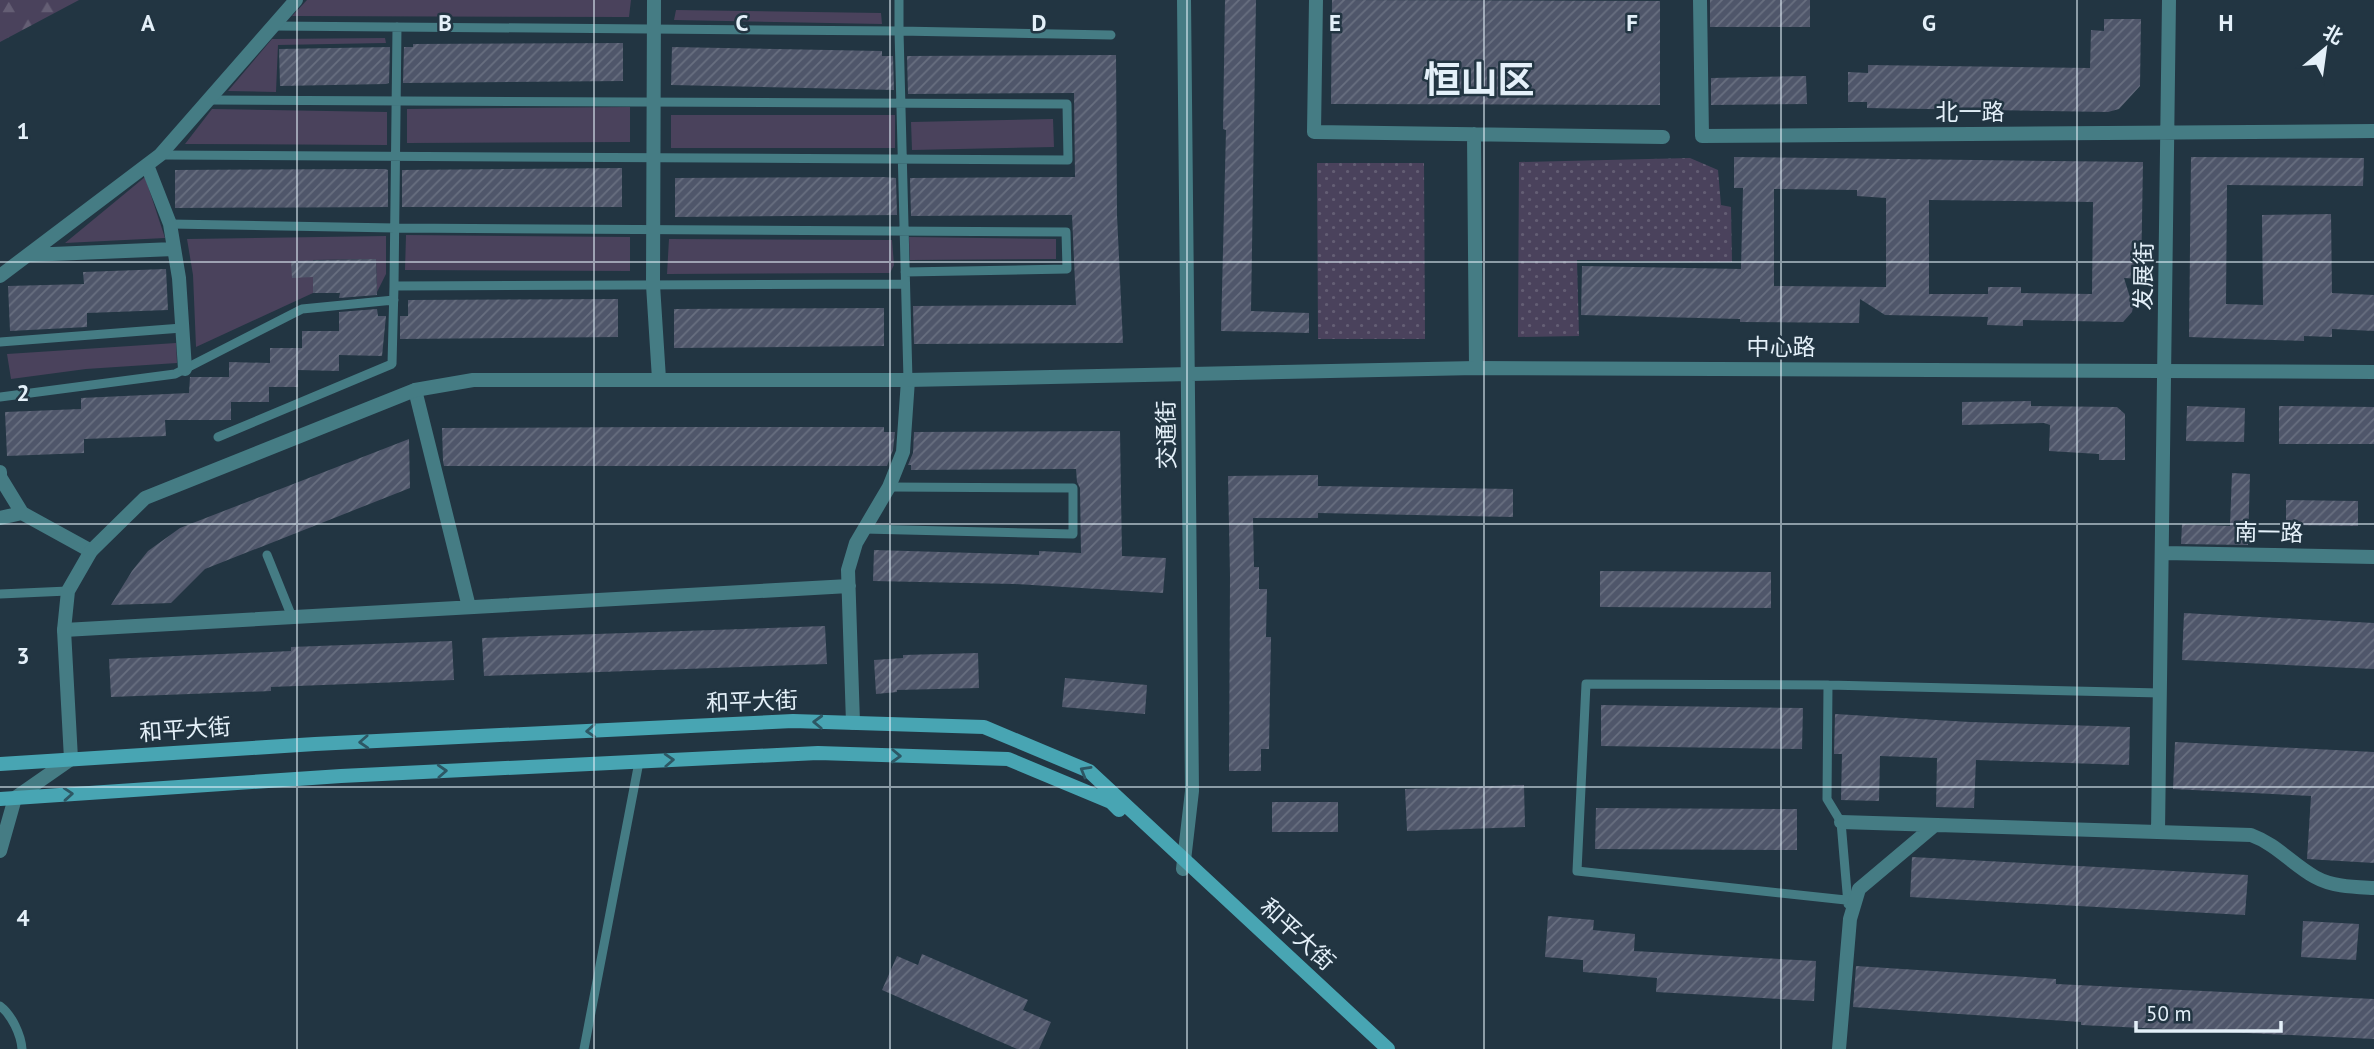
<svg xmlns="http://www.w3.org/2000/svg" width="2374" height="1049" viewBox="0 0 2374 1049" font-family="'PT Sans','Noto Sans SC',sans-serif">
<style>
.grass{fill:#4a425c}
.forest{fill:url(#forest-firs)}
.park{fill:url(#park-dots)}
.building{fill:url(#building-hatch);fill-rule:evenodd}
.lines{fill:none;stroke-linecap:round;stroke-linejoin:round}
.service{stroke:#457c84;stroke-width:9}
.minor{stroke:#457c84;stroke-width:14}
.tertiary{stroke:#457c84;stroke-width:14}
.secondary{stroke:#48a5b3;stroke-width:14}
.oneway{stroke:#2d5764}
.grid{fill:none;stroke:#e4f0f9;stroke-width:2;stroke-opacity:0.55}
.labels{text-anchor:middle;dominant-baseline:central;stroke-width:5;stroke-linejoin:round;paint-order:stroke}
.street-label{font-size:23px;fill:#e4f0f9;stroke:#223542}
.town-label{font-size:37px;font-weight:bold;fill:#e4f0f9;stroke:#223542}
.grid-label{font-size:23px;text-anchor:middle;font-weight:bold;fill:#e4f0f9;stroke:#223542;stroke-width:5;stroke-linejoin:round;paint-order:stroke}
</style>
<defs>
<pattern id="forest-firs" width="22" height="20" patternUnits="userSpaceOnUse" patternTransform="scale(1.75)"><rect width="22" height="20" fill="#4a425c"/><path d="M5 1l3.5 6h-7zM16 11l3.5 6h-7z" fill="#645e74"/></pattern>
<pattern id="park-dots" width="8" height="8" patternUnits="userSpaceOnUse" patternTransform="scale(1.75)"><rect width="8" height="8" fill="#4a425c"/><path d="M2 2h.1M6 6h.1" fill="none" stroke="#645e74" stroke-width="1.8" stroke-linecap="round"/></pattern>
<pattern id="building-hatch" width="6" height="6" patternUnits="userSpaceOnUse" patternTransform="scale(1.75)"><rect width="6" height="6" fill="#4f566a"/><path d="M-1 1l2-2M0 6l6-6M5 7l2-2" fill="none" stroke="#686f80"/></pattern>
</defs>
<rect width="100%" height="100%" fill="#223542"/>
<!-- grass -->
<path class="grass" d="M307,0h324l-2,17 -337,-1z
M676,10l205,3 1,11 -208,-4z
M385,38l1,5 -108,2 -2,47 -48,-1 44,-52z
M630,107v35l-223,1v-34z
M212,109l175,3v33l-202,-1z
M671,115h224v33h-224z
M1053,119l1,28 -142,3 -1,-28z
M145,177l20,61 -100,5z
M406,235l224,2v34l-225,-1z
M386,236v38l-9,18 -1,-33 -63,1v33l-117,54 -3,-72 -6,-36z
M909,237l147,2v20l-146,1z
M669,239l223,1 2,25 -4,8 -223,1z
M176,343l1,20 -91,6 -75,10 -4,-25z"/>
<!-- forest -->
<path class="forest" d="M0,0h79l-79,42z"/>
<!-- park -->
<path class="park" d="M1690,158l28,12 3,35 10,2 1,55 -155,-2 2,76 -61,1 1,-175z
M1317,163h107l1,176h-107z"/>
<!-- building -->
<path class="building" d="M1225,0h31l-5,311 58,2v20l-88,-2 5,-201 -3,-1z
M1332,0l328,1v104l-329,-1z
M1710,0h100v27h-100z
M2104,19h37l-1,67 -21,23 -11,3 -241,-4v-6h-19v-30l20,1v-8l222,3 1,-38 13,1z
M623,43v38l-220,2 1,-36h9v-3z
M390,47l-1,36 -3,1 -106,2 -1,-37z
M672,47l210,4v5h11l1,34 -223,-5z
M1116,55l1,160 6,128 -209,1 -1,-38 163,-1 -4,-90 -161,1 -1,-38 165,-1 -1,-84 -166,1 -1,-38z
M1806,76l1,28 -96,1v-27z
M1734,157l409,5 -2,117 -17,-1 9,29 -1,5 -9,10 -100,-2v6l-36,-1 1,-8 -103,-2 -25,-16 -1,24 -119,-1v-3l-159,-4 1,-49 159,3 2,-81h-9zM1774,189l83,1v6l29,2v89l-112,-1zM1929,200l164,2 -1,92 -71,-1v-6h-33v7h-59z
M2191,157l173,1 -1,28 -136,-1 -1,119 37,1 -1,-90 69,-1 1,79 42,2v36l-42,-2v8l-28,-1v5l-115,-4z
M622,168v39h-220v-37z
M385,169l3,1v37l-213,1v-38z
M884,177l12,1 1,37 -222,2v-39z
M376,259l1,36 -38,3 1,-5h-27v-16l-21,1 -1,-17z
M166,269l2,41 -81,3v14l-77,4 -2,-45 76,-2 -1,-12z
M618,299v38l-218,2v-23h8v-16z
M884,308v38l-210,2v-39z
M377,309l1,7h8l-4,40 -43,-1v16l-41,-1v17h-29v15h-38v18h-66l1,16 -82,3v14l-77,3 -2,-44 76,-3v-11l108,-5 1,-16h39v-15l41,1v-15h32v-17h37v-19z
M2031,401v5l86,1 8,7v46h-26v-6l-50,-3 1,-26 -6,-2 -82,2v-23z
M2187,406l58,2 -1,34 -58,-1z
M2279,406l95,1v37h-95z
M652,427h232v5h11l-2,18 -6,16h-443l-1,-5 -1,-33z
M1120,431l2,125 44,2 -3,35 -148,-9 -142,-3 1,-31 165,5v-4l42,2 -1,-65 -3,-6 -1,-13 -165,1v-5h-3l5,-12 1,-21z
M409,439l1,49 -205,81 -34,34 -60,2 21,-34 16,-20 32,-23z
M2232,473l18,1 -2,71 -67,-1 1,-20 48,2z
M1318,475v11l195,3v28l-195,-4v5h-65l1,49h5v22h8l-1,48h5l-2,112h-8v22h-32l1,-195 -2,-100z
M2286,500l72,1v25l-72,-1z
M1600,571l171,1v36l-171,-1z
M2184,613l190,10v46l-192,-9z
M825,626l2,38 -343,12 -2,-38z
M452,641l2,39 -183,7v4l-160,6 -2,-38 182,-8v-4z
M978,653l1,35 -82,2v2l-21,2 -2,-34 29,-2v-3z
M1065,678l82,7 -2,29 -83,-7z
M1601,705l202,3 -1,41 -201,-3z
M1835,714l135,8 160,5 -1,38 -153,-5 -2,48 -38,-1 1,-49 -57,-2 -1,45 -38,-1 1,-46h-8z
M2175,742l199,10v111l-67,-4 4,-63 -138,-7z
M1524,785l1,42 -118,4 -2,-42z
M1272,802h66v30h-66z
M1596,808l201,1v41l-202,-1z
M1912,857l336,18 -3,40 -335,-18z
M1548,916l46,4 -1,10 42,4 -1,17 182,10 -2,40 -158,-9 1,-14 -74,-6v-12l-38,-3z
M2303,921l56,3 -3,36 -55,-3z
M922,954l106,46 -5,10 28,12 -12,27h-22l-135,-59 15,-34 21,9z
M1856,966l200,13v5l318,15v40l-293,-14v-3l-228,-15z"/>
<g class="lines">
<!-- service -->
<path class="service" d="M899,0v31l212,4
M274,26l625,5 9,349
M397,27l-3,259 511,-2
M160,155l908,5 -1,-56 -859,-4
M170,224l225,4 671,4 1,37 -162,3
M0,342l182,-14
M0,397l175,-23 127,-65 92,-9
M218,437l174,-73 2,-78
M864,529l209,5v-46l-184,-1
M267,555l25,62
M0,594l68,-3
M1828,685l-1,114 14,23 7,82
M1855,901l-278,-30 9,-187 242,1 332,8
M0,1006c12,9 21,29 22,43
M584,1049l55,-287"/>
<!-- minor -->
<path class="minor" d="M654,0l-1,285 6,94
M1316,0l-2,132 349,5
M1700,0l2,136 672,-5
M1474,134l2,234
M147,165l23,59 9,54 6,91
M28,255l146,-6
M0,276l160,-121 136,-155
M415,390l54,217
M0,472v5l22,36 69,38
M0,518l22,-5
M2163,553l211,4
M64,630l785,-44
M853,723l-5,-153 8,-27 33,-56 14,-35 5,-72
M1841,822l410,13c25,9 41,29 64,42 18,10 39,10 59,11
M2158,832l11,-832
M1839,1049l11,-130 9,-30 76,-64"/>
<!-- tertiary -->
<path class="tertiary" d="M0,851l15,-53 56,-39 -7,-129 4,-39 23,-40 54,-53 270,-108 58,-10h435l568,-12 898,4
M1183,869l9,-78 -8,-791"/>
<!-- secondary -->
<path class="secondary" d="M0,764l315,-20 478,-23 191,6 105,44 299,278
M0,799l341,-23 477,-23 190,6 103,43 8,8"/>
</g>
<!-- one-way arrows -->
<defs><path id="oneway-chevron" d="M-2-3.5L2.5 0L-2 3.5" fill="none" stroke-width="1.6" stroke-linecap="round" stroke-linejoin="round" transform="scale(1.75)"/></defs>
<g class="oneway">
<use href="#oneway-chevron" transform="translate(818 722) rotate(-178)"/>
<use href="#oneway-chevron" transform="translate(591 731) rotate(177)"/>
<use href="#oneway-chevron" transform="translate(364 742) rotate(177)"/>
<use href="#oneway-chevron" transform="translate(896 756) rotate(2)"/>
<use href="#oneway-chevron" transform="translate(669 760) rotate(-3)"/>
<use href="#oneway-chevron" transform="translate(442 771) rotate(-3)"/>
<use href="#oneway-chevron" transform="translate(1085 771) rotate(-150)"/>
<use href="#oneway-chevron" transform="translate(68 794) rotate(-4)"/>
</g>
<!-- grid -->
<path class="grid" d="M297,0v1049M594,0v1049M890,0v1049M1187,0v1049M1484,0v1049M1781,0v1049M2077,0v1049M0,262h2374M0,524h2374M0,787h2374"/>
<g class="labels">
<!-- street labels -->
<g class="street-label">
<text x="1970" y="111">北一路</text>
<text transform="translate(2143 276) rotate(-89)">发展街</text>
<text x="1781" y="346">中心路</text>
<text transform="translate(1166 435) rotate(-91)">交通街</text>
<text transform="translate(2269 532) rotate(1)">南一路</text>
<text transform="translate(752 701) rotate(-2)">和平大街</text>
<text transform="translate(185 729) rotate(-4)">和平大街</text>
<text transform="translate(1298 934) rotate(43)">和平大街</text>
</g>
<!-- town labels -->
<g class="town-label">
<text x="1479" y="79">恒山区</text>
</g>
</g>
<g class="grid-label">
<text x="148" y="31">A</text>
<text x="445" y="31">B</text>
<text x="742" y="31">C</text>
<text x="1039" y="31">D</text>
<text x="1335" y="31">E</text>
<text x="1632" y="31">F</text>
<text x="1929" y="31">G</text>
<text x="2226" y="31">H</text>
<text x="23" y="139">1</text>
<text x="23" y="401">2</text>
<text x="23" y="664">3</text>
<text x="23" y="926">4</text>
</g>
<!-- north arrow -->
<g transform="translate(2325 49) rotate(29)" stroke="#223542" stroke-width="5" paint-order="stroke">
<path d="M0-5L12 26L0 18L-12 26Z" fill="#e4f0f9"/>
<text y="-10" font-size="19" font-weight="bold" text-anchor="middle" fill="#e4f0f9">北</text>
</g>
<!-- scale -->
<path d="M2136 1021v10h145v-10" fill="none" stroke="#e4f0f9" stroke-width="3.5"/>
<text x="2146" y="1021" font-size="21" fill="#e4f0f9" stroke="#223542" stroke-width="5" paint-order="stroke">50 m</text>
</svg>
